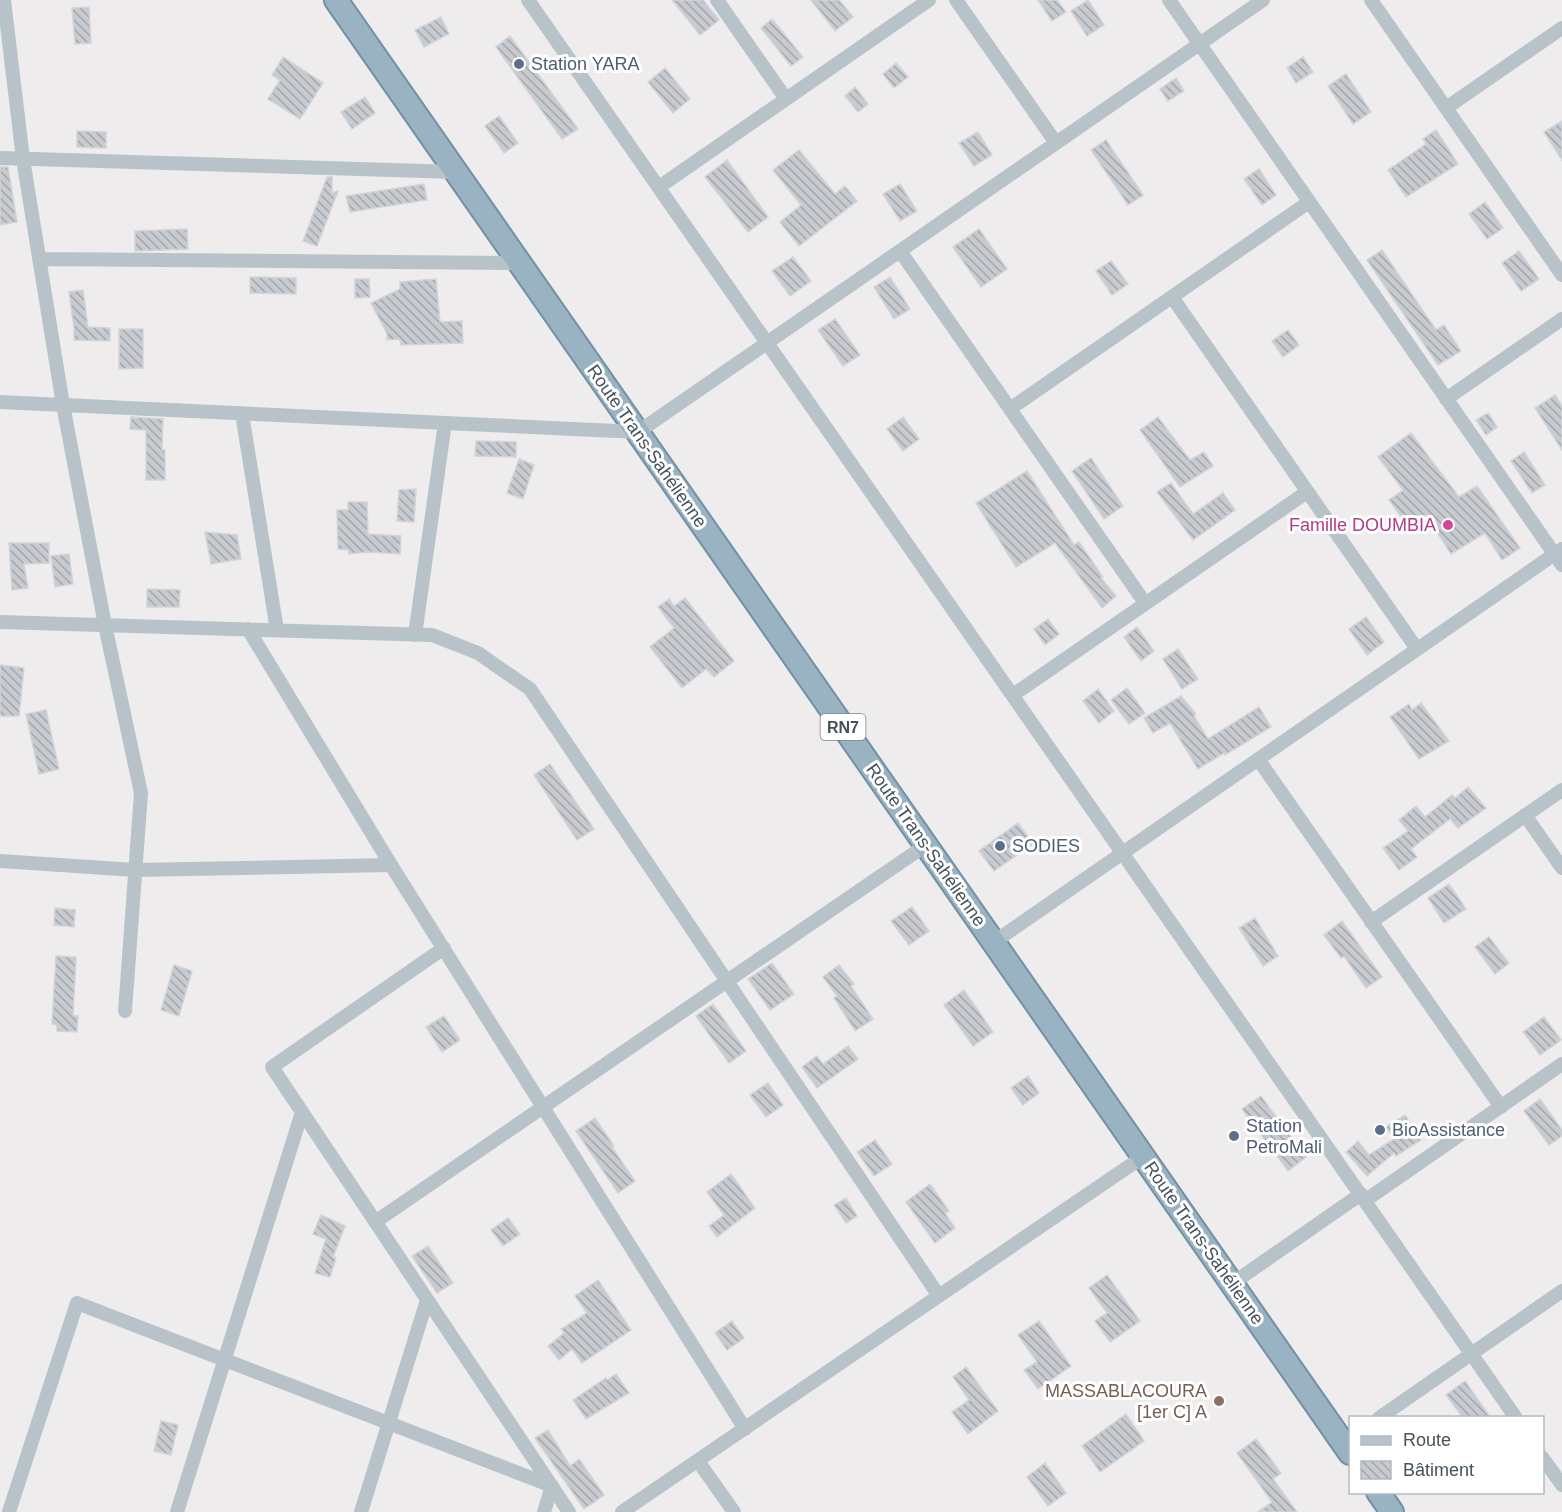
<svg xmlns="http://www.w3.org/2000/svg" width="1562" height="1512" viewBox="0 0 1562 1512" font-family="Helvetica,sans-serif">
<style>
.building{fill:url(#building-back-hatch);stroke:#d1d4d8;stroke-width:1.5}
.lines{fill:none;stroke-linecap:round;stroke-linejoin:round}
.trunk-casing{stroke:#7191a5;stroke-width:26}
.minor{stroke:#b8c3c9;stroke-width:14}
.trunk{stroke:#9ab3c2;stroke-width:22}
.service-dot{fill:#5c6f8a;stroke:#fff;stroke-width:2}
.hotel-dot{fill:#d1479c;stroke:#fff;stroke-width:2}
.education-dot{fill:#8d6e63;stroke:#fff;stroke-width:2}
.labels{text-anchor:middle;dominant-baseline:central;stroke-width:6;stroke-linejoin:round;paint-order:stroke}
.shield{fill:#fff;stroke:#7e868b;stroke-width:1.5}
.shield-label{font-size:16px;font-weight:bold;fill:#465259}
.service-label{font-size:18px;fill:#4e5e75;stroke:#fff;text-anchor:start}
.street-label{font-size:18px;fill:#465259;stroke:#fff}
.hotel-label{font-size:18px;fill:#b23c85;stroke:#fff;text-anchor:end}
.education-label{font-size:18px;fill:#785e54;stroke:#fff;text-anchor:end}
</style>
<defs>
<pattern id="building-back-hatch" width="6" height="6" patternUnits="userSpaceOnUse" patternTransform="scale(1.5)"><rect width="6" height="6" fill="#c7cacf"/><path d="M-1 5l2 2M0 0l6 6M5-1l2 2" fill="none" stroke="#a3a7ab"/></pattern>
</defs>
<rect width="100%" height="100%" fill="#efeced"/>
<!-- building -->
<path class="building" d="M672,0h31l16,20 -19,15z
M811,0h28l14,17 -18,14z
M1038,0h19l9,12 -14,9z
M1088,0l16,25 -17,11 -16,-25z
M89,7l2,36 -16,1 -3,-36z
M441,17l8,17 -25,13 -9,-17z
M772,19l31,38 -12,9 -30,-38z
M510,36l68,93 -16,10 -66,-92z
M283,57l40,26 -23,36 -32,-20 12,-19 -8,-5z
M1303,57l10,15 -17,11 -9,-15z
M896,63l12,14 -14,11 -11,-14z
M665,68l25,31 -17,14 -25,-31z
M1346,74l25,38 -18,12 -25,-38z
M1176,78l8,13 -16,10 -8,-12z
M855,87l13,17 -10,8 -13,-16z
M365,97l10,16 -23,16 -11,-17z
M499,116l19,27 -14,10 -19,-27z
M1562,121v39l-18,-28z
M1436,130l22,34 -52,33 -18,-27 38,-26 -3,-5z
M77,131l29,1v16l-29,-1z
M978,132l14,23 -18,11 -15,-23z
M1106,140l37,55 -15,10 -37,-55z
M799,150l36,44 10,-8 12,15 -58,45 -19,-24 21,-17 -28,-35z
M727,160l41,57 -20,15 -43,-55z
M0,167h8l9,55 -17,3z
M1259,169l17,26 -14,10 -18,-26z
M327,177h5v16l6,-2 -21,55 -14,-5z
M424,184l3,16 -77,12 -4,-16z
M900,184l17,27 -17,10 -17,-27z
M1485,202l18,26 -16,11 -18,-25z
M187,229l1,20 -53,2v-20z
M979,229l28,40 -26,18 -28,-40z
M1382,250l54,80 8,-5 17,26 -23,14 -71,-105z
M1519,251l20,28 -18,12 -19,-28z
M793,257l18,24 -21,15 -18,-25z
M1111,261l17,23 -16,11 -16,-24z
M250,277l46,1v16l-46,-1z
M890,277l20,32 -16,10 -20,-32z
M355,279h14l1,18 -15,1z
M436,279l4,43 22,-1 1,22 -62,2 -1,-6 -13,1v-6l-16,-31 29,-14v-7z
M83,290l5,37 22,1v13l-36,-1v-12l-5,-36z
M835,319l25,36 -17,11 -25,-36z
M119,329h24v39l-24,1z
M1288,330l11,15 -16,12 -11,-16z
M1555,395l7,11v44l-27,-42z
M1488,413l9,14 -11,8 -10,-15z
M131,417l32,2 -1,31h3v30h-19v-50l-16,-1z
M903,417l16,22 -16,12 -16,-22z
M1158,417l32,43 14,-8 9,14 -33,21 -40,-57z
M1411,433l48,64 18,-11 43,62 -18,12 -17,-27 -34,21 -25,-39 -17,13 -20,-28 14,-10 -25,-33z
M476,441l40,1v15l-41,-1z
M1524,452l21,33 -13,8 -21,-32z
M1091,458l32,48 -19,13 -32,-48z
M519,459l15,6 -11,34 -16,-6z
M1027,471l47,74 5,-3 24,35 -2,1 15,18 -14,12 -47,-65 -39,24 -40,-64z
M1171,483l22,31 30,-21 12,17 -42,30 -36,-48z
M416,489l-2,33 -17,-1 2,-31z
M348,502h19l1,32 33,2 -1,18 -32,-2 -19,2v-4l-11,-1 -1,-39h11z
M205,532l32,3 4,24 -30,5z
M9,543h40v20l-25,1 4,24 -16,2z
M69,554l4,30 -18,3 -4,-31z
M147,589l33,1 -1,17h-32z
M685,598l49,63 -20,16 -8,-8 -24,19 -32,-41 24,-19 -16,-21 11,-8 5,7z
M1366,617l18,25 -17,13 -18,-26z
M1048,619l11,15 -14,11 -11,-16z
M1137,627l17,24 -13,10 -17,-24z
M1178,649l20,30 -16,10 -19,-30z
M0,665l24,3 -5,48h-19z
M1127,688l18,25 -16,11 -18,-24z
M1098,689l16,22 -15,12 -16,-22z
M1181,696l15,18 -2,2 14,23 51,-32 12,20 -46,28 -1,-2 -26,16 -28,-46 -17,10 -9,-15z
M1421,703l28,38 -30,18 -29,-42 19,-13 3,6z
M46,710l13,59 -20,5 -13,-60z
M550,764l44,65 -17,11 -43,-65z
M1468,787l18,21 -28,20 -8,-9 -39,30 6,8 -18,13 -16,-22 25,-17 -9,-11 17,-14 9,11 27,-22 3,3z
M1018,823l15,21 -39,27 -15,-20z
M1449,884l17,25 -22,14 -16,-25z
M912,907l17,24 -20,14 -18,-24z
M55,908l20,2 -1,17 -20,-2z
M1255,918l23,38 -15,10 -24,-38z
M1342,921l40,56 -16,11 -22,-32 -3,2 -17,-23z
M1489,937l20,26 -14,11 -20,-27z
M56,956l20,1 -3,59h5l-1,16 -20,-1v-6l-5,-1z
M772,963l22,31 -24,16 -22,-31z
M174,965l18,6 -13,45 -18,-6z
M839,965l15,19 -3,2 22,33 -18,12 -21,-33 3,-2 -14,-19z
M964,990l29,42 -20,14 -29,-41z
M713,1004l33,47 -17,12 -33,-47z
M444,1016l16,24 -18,12 -16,-25z
M1544,1017l17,23 -21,15 -17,-23z
M848,1046l10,13 -41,29 -15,-21 15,-11 6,8z
M1028,1076l11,17 -16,12 -12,-17z
M768,1083l15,22 -17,12 -16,-22z
M1261,1096l45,61 -18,14 -46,-62z
M1540,1099l22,31v6l-13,9 -25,-34z
M1405,1115l16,25 -25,16 -2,-3 -27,23 -21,-24 12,-11 11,14 25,-16 -8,-12z
M595,1118l19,28 -2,1 23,34 -17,12 -42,-62z
M875,1140l17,24 -18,12 -17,-24z
M731,1174l24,34 -38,29 -8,-11 15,-11 -17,-23z
M930,1184l19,27 -4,2 10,15 -20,15 -29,-41z
M846,1198l11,18 -11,7 -12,-18z
M321,1215l24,11 -12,31 3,1 -6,19 -15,-4 11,-34 -13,-5z
M508,1218l12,16 -17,12 -12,-16z
M428,1246l25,37 -16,10 -25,-37z
M1107,1275l33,46 -30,21 -15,-21 12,-8 -18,-25z
M598,1280l33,50 -49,33 -10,-14 -13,11 -11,-14 16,-13 -3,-4 26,-16 -12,-17z
M732,1321l12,17 -17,12 -12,-17z
M1039,1321l32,45 -33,23 -14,-19 13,-8 -19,-27z
M966,1367l32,44 -30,23 -16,-22 17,-12 -16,-23z
M616,1374l13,19 -43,26 -13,-19 33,-22 1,2z
M1465,1381l26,37h-28l-17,-23z
M1126,1414l18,27 -44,31 -18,-26z
M161,1421l17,4 -7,30 -17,-4z
M548,1430l22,36 9,-7 25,36 -20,14 -49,-71z
M1256,1439l25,34 -8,6 24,33h-39l14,-10 -35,-49z
M1045,1463l21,30 -18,13 -21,-29z"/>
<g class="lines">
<defs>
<path id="trunk" d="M336,0l1014,1453
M1378,1492l14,20"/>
</defs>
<!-- trunk casing -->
<use href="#trunk" class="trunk-casing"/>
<!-- minor -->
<path class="minor" d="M4,0l19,159 40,246 42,220 36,168 -16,218
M528,0l988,1418
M717,0l69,99
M956,0l100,143
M1169,0l393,565
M1371,0l191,275
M1446,108l116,-80
M0,158l456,14
M659,187l270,-187
M900,251l245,352
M39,259l481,4
M1172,297l245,352
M1446,399l116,-80
M0,402l638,30 625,-432
M1010,409l299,-207
M242,414l35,216
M0,622l432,13 46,18 52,36 409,607
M248,629l143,236 354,564
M415,635l30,-212
M1013,695l294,-203
M1258,759l243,348
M1525,815l37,53
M0,861l135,9 256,-5
M1371,922l191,-132
M994,942l568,-393
M444,948l-172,119 297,445
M1366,1200l196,-136
M375,1222l551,-377
M1233,1283l128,-89
M1379,1418l183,-127
M1542,1457l20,28
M698,1461l36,51
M9,1512l68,-209 475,183 -8,26
M177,1512l125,-400
M361,1512l66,-212
M622,1512l522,-356"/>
<!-- trunk -->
<use href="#trunk" class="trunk"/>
</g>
<!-- markers -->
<g class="service-dot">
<circle cx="519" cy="64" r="6"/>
<circle cx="1000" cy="846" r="6"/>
<circle cx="1380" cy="1130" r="6"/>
<circle cx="1234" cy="1136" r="6"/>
</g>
<circle class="hotel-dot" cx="1448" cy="525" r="6"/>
<circle class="education-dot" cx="1219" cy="1401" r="6"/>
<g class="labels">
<!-- shield labels -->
<rect class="shield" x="820.5" y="714" width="45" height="26" rx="4.5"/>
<g class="shield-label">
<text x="843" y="727">RN7</text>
</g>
<!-- service labels -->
<g class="service-label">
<text x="531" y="64">Station YARA</text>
<text x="1012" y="846">SODIES</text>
<text x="1246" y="1126">Station<tspan x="1246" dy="21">PetroMali</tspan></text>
<text x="1392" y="1130">BioAssistance</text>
</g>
<!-- street labels -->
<g class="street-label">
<text transform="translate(647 446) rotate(55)">Route Trans-Sahélienne</text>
<text transform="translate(926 845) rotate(55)">Route Trans-Sahélienne</text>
<text transform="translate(1204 1243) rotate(55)">Route Trans-Sahélienne</text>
</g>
<!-- hotel labels -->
<g class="hotel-label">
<text x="1436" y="525">Famille DOUMBIA</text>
</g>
<!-- education labels -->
<g class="education-label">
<text x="1207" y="1391">MASSABLACOURA<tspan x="1207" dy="21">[1er C] A</tspan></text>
</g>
</g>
<!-- legend -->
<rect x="1349" y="1416" width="195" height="78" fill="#ffffff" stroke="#b5babd" stroke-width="1.5"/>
<rect x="1361" y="1436" width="30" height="9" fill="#b8c3c9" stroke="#b5babd" stroke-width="1.5"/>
<text x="1403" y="1446" font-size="18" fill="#465259">Route</text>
<rect x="1361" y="1461" width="30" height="18" fill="url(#building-back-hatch)" stroke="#b5babd" stroke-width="1.5"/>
<text x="1403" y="1476" font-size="18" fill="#465259">Bâtiment</text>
</svg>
